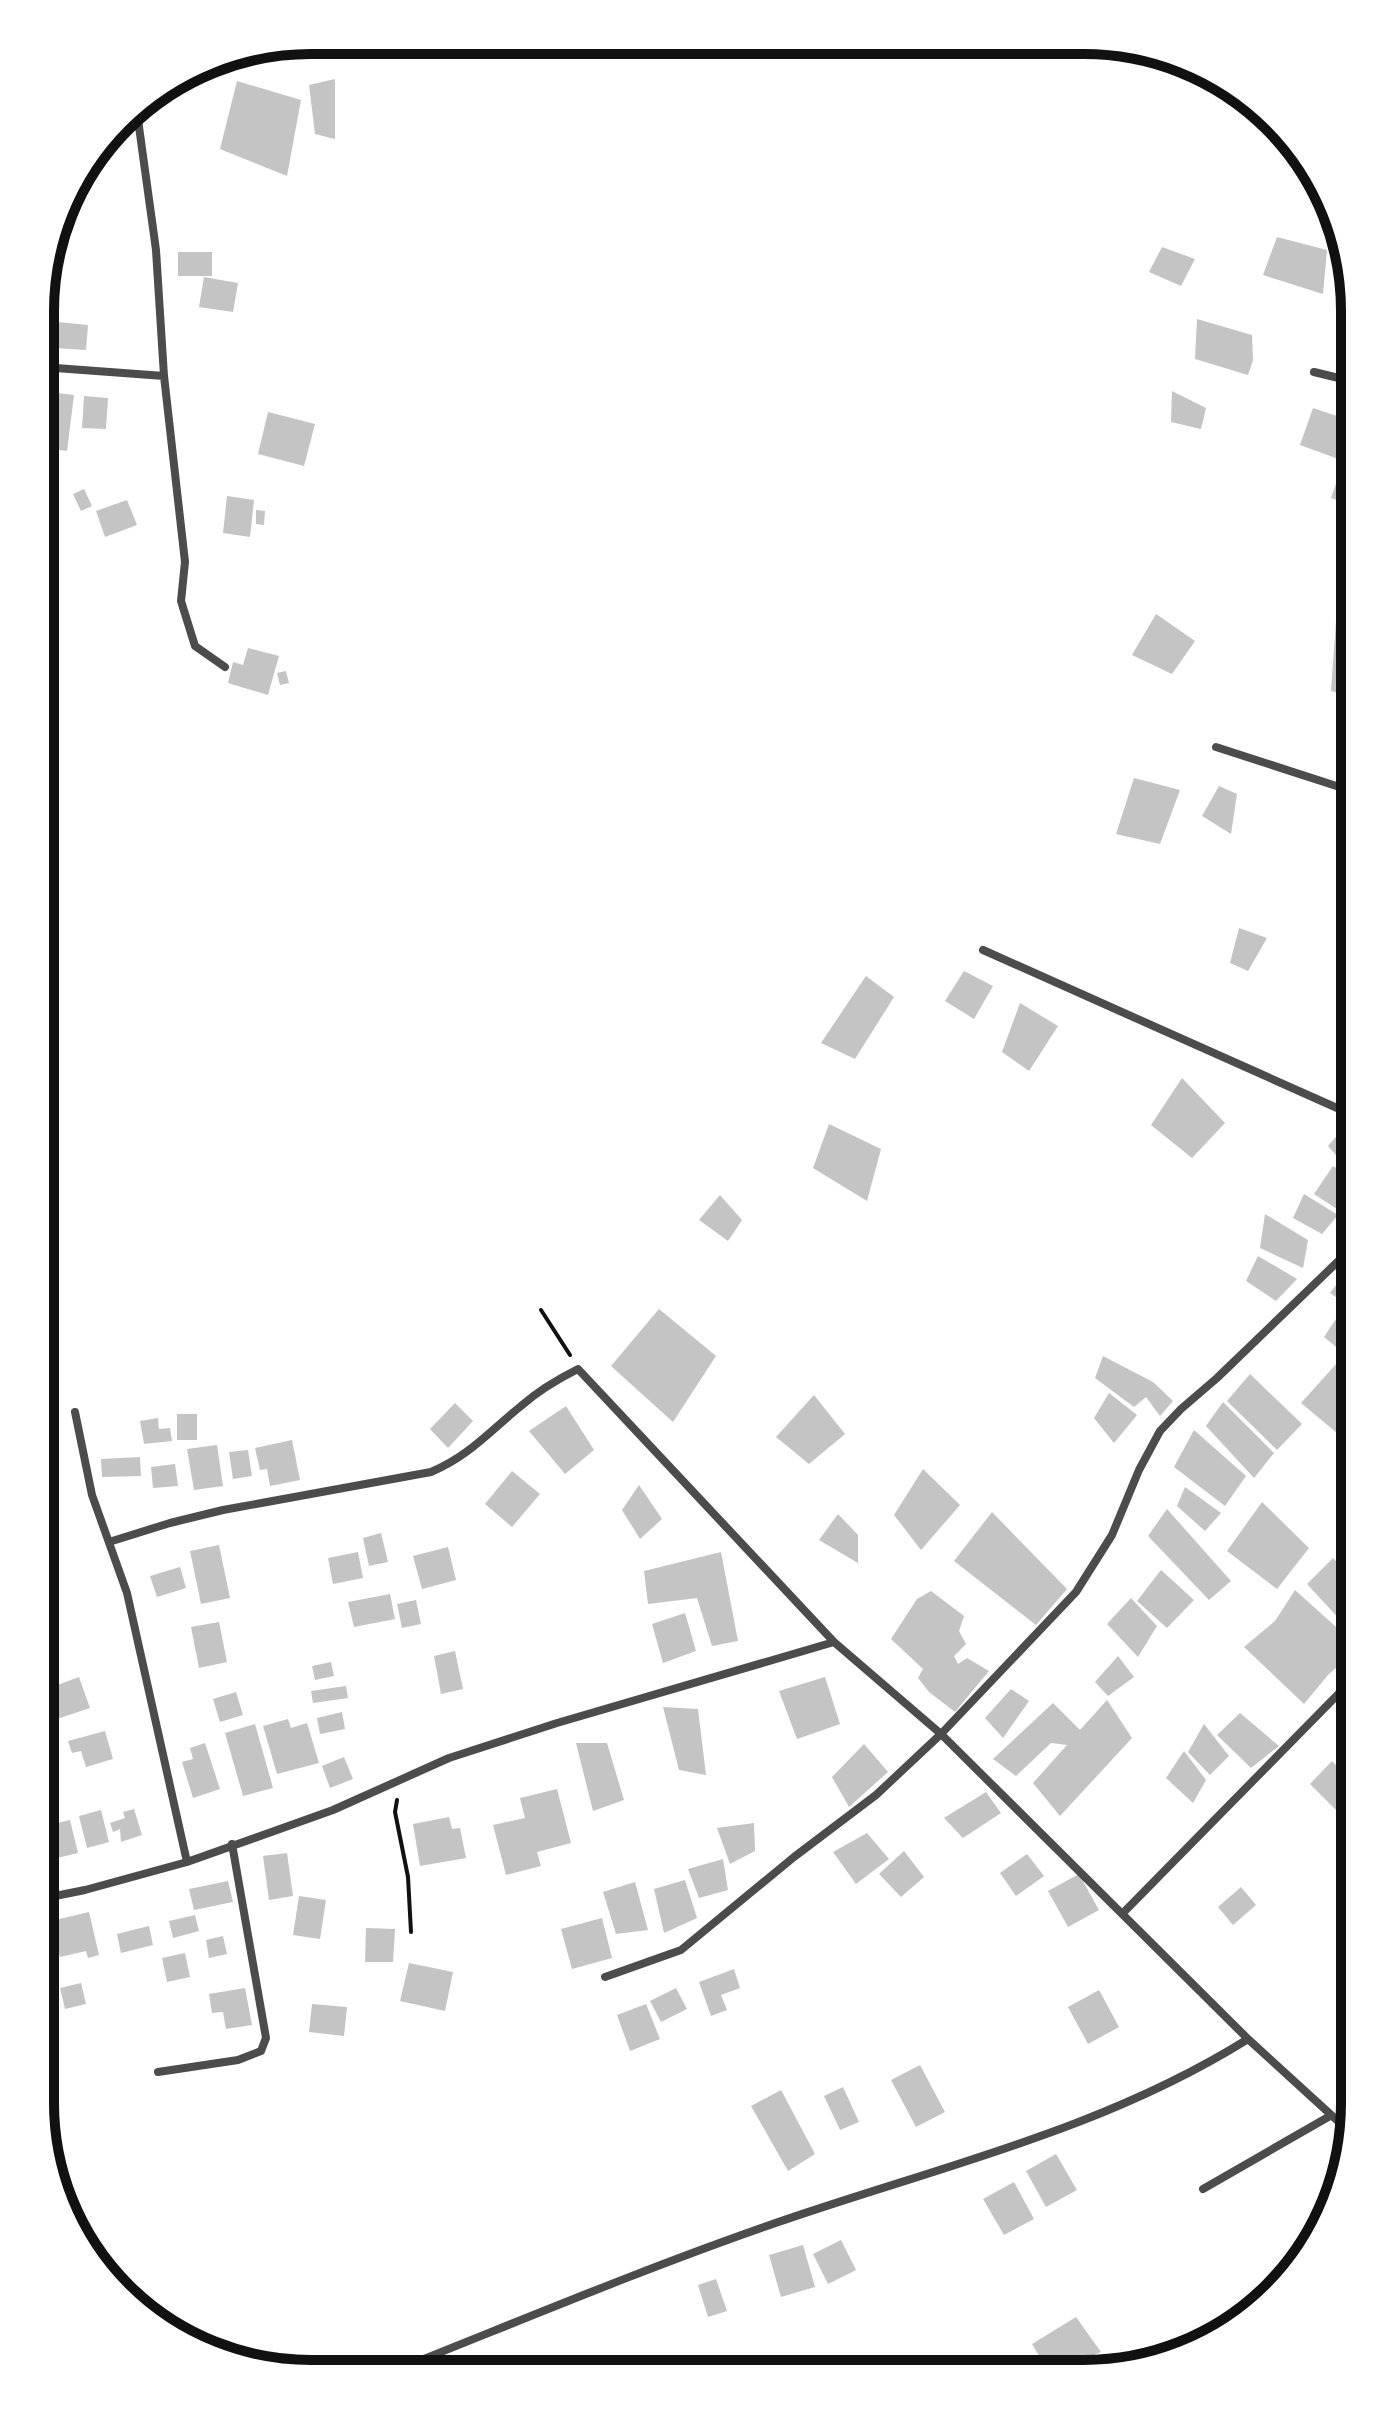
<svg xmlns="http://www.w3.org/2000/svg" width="1395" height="2414" viewBox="0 0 1395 2414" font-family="Mulish,sans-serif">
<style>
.building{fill:#c4c4c4}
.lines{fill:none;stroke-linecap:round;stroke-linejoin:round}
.path{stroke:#111;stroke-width:4}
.minor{stroke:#4c4c4c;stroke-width:8}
.rim{fill:none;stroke:#111;stroke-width:10}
</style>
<rect width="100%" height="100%" fill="#fff"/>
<!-- building -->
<path class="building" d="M335,79v60l-20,-5 -6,-49z
M237,81l64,19 -14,76 -67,-27z
M1277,237l50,13 -4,44 -60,-19z
M1162,247l33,12 -14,27 -32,-14z
M178,252h34v24h-34z
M204,277l34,6 -5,29 -34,-5z
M1343,310l12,2v41l-17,-3z
M1197,319l55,16 1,25 -5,15 -53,-16z
M57,322l31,3 -2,25 -31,-2z
M42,391l32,4 -7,56 -25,-3z
M1172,391l34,17 -5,21 -30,-7z
M84,396l24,2 -2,31 -24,-1z
M1313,408l42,14v84l-24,-8 13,-37 -44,-16z
M268,412l47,12 -11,42 -46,-12z
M84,489l8,17 -11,5 -8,-17z
M227,496l27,4 -4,37 -27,-4z
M127,500l10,25 -32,12 -9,-26z
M256,510l9,1 -1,14 -8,-1z
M1156,614l39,27 -23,33 -40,-19z
M1336,621l19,6v70l-24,-6z
M248,648l31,8 -11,39 -40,-12 5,-21 10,3z
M286,671l3,12 -9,2 -3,-12z
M1134,778l46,12 -20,54 -44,-10z
M1219,786l18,8 -6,40 -29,-18z
M1239,928l28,10 -19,33 -18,-8z
M964,971l29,15 -19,33 -29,-18z
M866,976l28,21 -39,62 -34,-16z
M1020,1003l38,23 -29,45 -27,-19z
M1350,1008l5,3v56l-15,-8z
M1182,1078l43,45 -33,35 -41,-33z
M1348,1123l7,5v49l-27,-31z
M829,1124l52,25 -14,52 -54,-33z
M1333,1166l22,13v17l-9,19 -32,-21z
M1304,1194l34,21 -16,19 -29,-16z
M720,1195l22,25 -14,21 -29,-21z
M1265,1214l43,26 -5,28 -43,-20z
M1258,1256l39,23 -21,22 -30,-20z
M1349,1268l6,6v36l-25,-17z
M659,1309l57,47 -43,66 -62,-56z
M1342,1310l13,20v15l-9,10 -22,-18z
M1103,1356l50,26 20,19 -13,15 -14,-19 -12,10 -39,-29z
M1338,1362l17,11v64l-6,6 -48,-40z
M1250,1374l52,50 -25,26 -50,-49z
M1109,1393l28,22 -23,28 -20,-25z
M814,1395l31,39 -36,30 -33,-27z
M1223,1402l51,51 -20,25 -48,-52z
M455,1403l18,18 -25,27 -18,-19z
M566,1406l28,44 -29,24 -36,-43z
M177,1414h20v26h-20z
M158,1418l1,11 11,-1 2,13 -28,3 -4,-23z
M1194,1430l52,46 -21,30 -51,-39z
M292,1440l8,40 -30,6 -3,-17 -7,1 -5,-22z
M217,1445l6,41 -29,4 -7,-41z
M248,1450l4,26 -19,3 -4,-27z
M140,1457l1,19 -39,1 -1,-18z
M175,1464l3,22 -25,2 -2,-21z
M923,1469l37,36 -39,45 -27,-35z
M512,1471l28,23 -28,33 -27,-23z
M639,1485l23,34 -22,20 -18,-29z
M1185,1487l36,26 -16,18 -28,-25z
M1262,1502l47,46 -32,41 -50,-38z
M1167,1509l64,72 -22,19 -61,-64z
M992,1512l75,77 -31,36 -82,-64z
M838,1514l20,21v28l-39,-23z
M381,1533l7,29 -19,4 -6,-28z
M1355,1540v31l-13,-12z
M219,1545l11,53 -29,6 -11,-53z
M448,1547l8,33 -34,9 -9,-33z
M358,1552l5,26 -30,6 -5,-26z
M721,1552l17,89 -26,5 -15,-48 -49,6 -4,-33z
M1333,1558l22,23v55l-48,-52z
M180,1567l6,21 -29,9 -7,-21z
M1161,1570l33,30 -27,28 -30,-27z
M1295,1590l60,54v7l-27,24 -24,29 -60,-57 31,-26z
M931,1591l33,25 -5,15 7,13 -12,12 4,8 9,-6 22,13 -34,41 -26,-20 -11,-14 5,-9 -32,-30 26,-40z
M390,1594l5,25 -41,8 -6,-25z
M1131,1598l26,28 -19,31 -31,-33z
M416,1600l5,24 -19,4 -5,-24z
M685,1613l11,38 -33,12 -11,-39z
M219,1622l8,40 -28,6 -8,-41z
M46,1627l9,20 -13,7 -1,-25z
M455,1651l8,38 -22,5 -7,-38z
M1118,1656l16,21 -26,19 -13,-14z
M331,1662l3,14 -19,4 -3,-14z
M79,1677l11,31 -36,12 -10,-30z
M825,1677l15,47 -43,15 -18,-48z
M346,1686l2,12 -35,5 -2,-12z
M1011,1689l18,12 -26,37 -18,-20z
M236,1692l7,23 -23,7 -7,-23z
M1107,1700l25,38 -72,78 -27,-33 34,-38 -16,-2 -35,33 -23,-17 60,-56 27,27z
M663,1707l35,2 8,66 -27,-5z
M342,1712l3,17 -25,5 -3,-16z
M1240,1713l39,33 -28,22 -34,-33z
M288,1719l3,9 16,-5 12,40 -42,11 -14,-48z
M255,1724l18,64 -30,8 -18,-63z
M1204,1724l25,32 -19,19 -22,-23z
M105,1731l8,28 -27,8 -5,-16 -9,2 -4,-12z
M205,1743l15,46 -27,9 -11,-36 11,-3 -3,-11z
M576,1743h31l17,57 -31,11z
M864,1744l24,28 -39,35 -17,-30z
M1184,1751l22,29 -13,23 -27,-25z
M344,1757l9,22 -23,9 -8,-22z
M1332,1761l22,23v9l-17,18 -27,-27z
M557,1789l14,54 -34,9 4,14 -35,9 -13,-50 32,-7 -5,-20z
M986,1792l15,21 -38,25 -19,-20z
M134,1809l8,26 -21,7 -1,-13 -7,3 -3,-9 15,-5 -2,-6z
M101,1810l8,32 -22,6 -8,-32z
M449,1817l3,12 8,-1 6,30 -46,8 -7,-42z
M70,1820l8,33 -25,6 -8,-33z
M754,1823l1,28 -25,13 -13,-36z
M867,1833l22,26 -33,25 -23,-32z
M904,1851l20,26 -23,20 -22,-23z
M287,1853l6,43 -24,4 -6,-44z
M1027,1854l17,22 -28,20 -16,-23z
M723,1859l5,31 -29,8 -11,-29z
M1079,1874l20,36 -31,17 -20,-36z
M685,1880l12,38 -33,15 -10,-44z
M228,1881l5,21 -39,8 -5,-21z
M635,1882l13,48 -32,4 -13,-42z
M1241,1887l15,18 -23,20 -15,-18z
M299,1896l27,4 -6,39 -27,-4z
M89,1912l10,43 -11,3 -2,-7 -26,6 -9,-36z
M195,1915l4,16 -26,7 -4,-17z
M602,1918l10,40 -40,11 -11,-40z
M149,1926l4,19 -32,8 -4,-19z
M366,1928l29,1 -2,33h-28z
M223,1936l4,18 -18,4 -3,-18z
M185,1953l5,24 -23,5 -5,-24z
M409,1963l44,9 -8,39 -45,-10z
M734,1969l6,19 -19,7 6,15 -16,6 -12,-34z
M81,1983l5,21 -21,5 -5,-21z
M245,1988l7,37 -26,4 -3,-17 -11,1 -3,-19z
M676,1988l11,21 -26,13 -11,-21z
M1099,1990l20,37 -31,17 -20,-37z
M312,2004l35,3 -3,29 -35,-4z
M646,2004l14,35 -30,12 -13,-36z
M920,2065l25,47 -29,15 -25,-47z
M843,2087l16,35 -19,8 -16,-34z
M781,2090l34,64 -27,17 -37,-65z
M1056,2154l21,36 -31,17 -20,-36z
M1014,2182l20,37 -30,16 -21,-36z
M841,2240l15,30 -28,14 -15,-30z
M803,2245l12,42 -34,10 -12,-42z
M716,2279l11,32 -19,6 -10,-32z
M1076,2317l25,35 -51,22 -18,-30z"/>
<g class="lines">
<!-- path -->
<path class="path" d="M541,1310l29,45
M397,1800l-2,12 13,65 3,55"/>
<!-- minor -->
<path class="minor" d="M136,105l20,145 8,126 21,186 -4,39 14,45 30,21
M42,367l122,9
M1314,372l41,10
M1216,747l139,45
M983,950l372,166
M75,1412l17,83 35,98 60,269
M109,1542l61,-19 53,-13 208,-38c38,-16 59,-41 90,-66 17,-15 37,-27 57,-37l256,273 107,92 307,305 103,94
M40,1899l45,-9 102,-28 146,-52 116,-52 108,-35 277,-81
M1123,1913l232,-236
M605,1977l76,-27 113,-93 82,-62 65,-61 135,-142 36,-57 27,-65 21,-39 21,-22 36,-31 138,-133
M158,2072l80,-12 23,-9 5,-13 -34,-194
M1203,2189l127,-73
M391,2372c124,-49 247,-101 373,-145 164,-58 334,-94 484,-188"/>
</g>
<!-- crop -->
<path d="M0 0H1395V2414H0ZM311 54H1084A257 257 0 0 1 1341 311V2103A257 257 0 0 1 1084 2360H311A257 257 0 0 1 54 2103V311A257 257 0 0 1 311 54Z" fill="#fff" fill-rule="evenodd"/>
<path class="rim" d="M311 54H1084A257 257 0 0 1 1341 311V2103A257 257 0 0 1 1084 2360H311A257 257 0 0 1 54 2103V311A257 257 0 0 1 311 54Z"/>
</svg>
